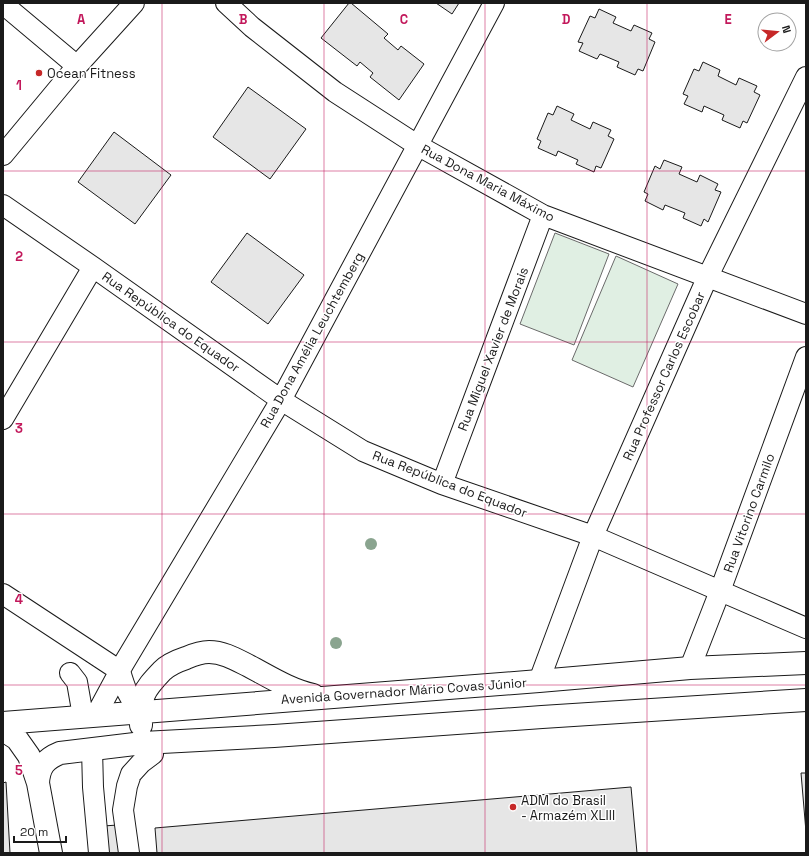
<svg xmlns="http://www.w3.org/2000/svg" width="809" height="856" viewBox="0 0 809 856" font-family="'Space Grotesk',sans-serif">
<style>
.green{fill:#e0efe3;stroke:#6a6a6a}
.building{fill:#e6e6e6;stroke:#1a1a1a}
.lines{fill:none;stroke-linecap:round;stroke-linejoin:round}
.minor-casing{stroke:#1a1a1a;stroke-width:22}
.major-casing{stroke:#1a1a1a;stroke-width:24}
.minor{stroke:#fff;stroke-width:20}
.major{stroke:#fff;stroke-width:22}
.tree{fill:#8aa48f}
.grid{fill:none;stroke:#c2185b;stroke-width:1;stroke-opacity:0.55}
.poi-dot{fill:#c62828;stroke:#fff;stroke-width:1.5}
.labels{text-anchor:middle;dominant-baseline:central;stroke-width:3;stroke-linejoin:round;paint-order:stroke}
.poi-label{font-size:13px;fill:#1a1a1a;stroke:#fff;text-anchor:start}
.street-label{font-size:13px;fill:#1a1a1a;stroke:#fff}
.grid-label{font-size:13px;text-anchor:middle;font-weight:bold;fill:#c2185b;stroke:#fff;stroke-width:3;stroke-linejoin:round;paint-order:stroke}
</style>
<rect width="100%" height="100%" fill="#fff"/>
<!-- green -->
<path class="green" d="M555,233l54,21 -35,91 -54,-21z
M616,256l62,28 -45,103 -61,-27z"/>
<!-- building -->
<path class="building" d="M349,3h2l37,31 -4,4 14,12 3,-4 23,18 -25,36 -29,-23 3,-4 -13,-11 -3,4 -36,-28z
M436,3h23l-7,11z
M599,9l17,8 -3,6 18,8 3,-6 18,8 -3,6 6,3 -12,29 -5,-2 -3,6 -18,-8 2,-5 -19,-8 -3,5 -18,-8 4,-8 -5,-1 12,-26 5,2z
M703,62l17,8 -2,6 18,9 3,-7 18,8 -3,6 6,3 -13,28 -4,-2 -3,7 -18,-8 2,-5 -20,-9 -2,6 -18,-8 4,-8 -5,-2 11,-25 5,2z
M248,87l58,42 -36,50 -57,-42z
M557,106l17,8 -3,6 19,9 3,-7 18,8 -3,6 6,3 -13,29 -5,-2 -2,6 -18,-8 2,-4 -20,-9 -2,5 -18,-8 3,-7 -4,-2 11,-26 5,2z
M114,132l57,43 -36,49 -57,-42z
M664,160l18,7 -3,7 18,8 3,-7 18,9 -3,6 6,2 -13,30 -4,-3 -3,7 -18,-8 2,-5 -20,-8 -2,5 -18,-9 3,-7 -4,-2 11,-26 5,3z
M247,233l57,42 -36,49 -57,-42z
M801,773h5v59z
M6,782l4,71h-7v-70z
M631,787l6,66h-480l-2,-25z
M118,825l2,28h-30l-2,-26z"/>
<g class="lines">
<defs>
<path id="minor" d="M226,3l26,24 83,65 82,53 126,70 263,99
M3,4l74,62
M3,155l74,-89 57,-63
M3,205l90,62 188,133 82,51 79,33 151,52 213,92
M3,419l90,-152
M442,484l101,-269
M3,594l117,77
M690,668l30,-77 86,-234
M120,671c5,17 8,27 21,40
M70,673l7,9 6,34
M539,681l54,-145 115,-260 98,-199
M96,715l28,-52 157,-263 213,-397
M92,749l1,38 6,66
M129,853l-6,-43 4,-24 4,-12 10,-11 12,-9"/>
<path id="major" d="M3,723l536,-42 151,-13 116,-5
M141,725c0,-30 1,-33 21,-54 7,-7 15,-10 24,-13 7,-3 16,-6 23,-6 15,0 28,8 40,14 21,11 41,24 64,29
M3,730l14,9 12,17 9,27 13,70
M38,783c1,-16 7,-24 22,-30l83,-10 131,-7 268,-19 264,-17"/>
</defs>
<!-- minor casing -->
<use href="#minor" class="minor-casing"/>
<!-- major casing -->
<use href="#major" class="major-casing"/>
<!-- minor -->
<use href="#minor" class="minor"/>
<!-- major -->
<use href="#major" class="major"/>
</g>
<!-- trees -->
<g class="tree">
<circle cx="371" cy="544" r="6"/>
<circle cx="336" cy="643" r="6"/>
</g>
<!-- grid -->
<path class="grid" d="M162,3v850M324,3v850M485,3v850M647,3v850M3,171h803M3,342h803M3,514h803M3,685h803"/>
<!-- markers -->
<g class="poi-dot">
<circle cx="39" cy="73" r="4"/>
<circle cx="513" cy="807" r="4"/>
</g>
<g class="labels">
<!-- poi labels -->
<g class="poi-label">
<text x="47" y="73">Ocean Fitness</text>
<text x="521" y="800">ADM do Brasil<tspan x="521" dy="15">- Armazém XLIII</tspan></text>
</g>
<!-- street labels -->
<g class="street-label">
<text transform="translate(488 183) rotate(28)">Rua Dona Maria Máximo</text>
<text transform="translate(171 322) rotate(35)">Rua República do Equador</text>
<text transform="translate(312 340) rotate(-61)">Rua Dona Amélia Leuchtemberg</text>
<text transform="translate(493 349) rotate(-69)">Rua Miguel Xavier de Morais</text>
<text transform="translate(664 376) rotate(-66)">Rua Professor Carlos Escobar</text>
<text transform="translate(450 484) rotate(21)">Rua República do Equador</text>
<text transform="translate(749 513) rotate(-70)">Rua Vitorino Carmilo</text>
<text transform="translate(404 691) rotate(-4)">Avenida Governador Mário Covas Júnior</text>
</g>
</g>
<g class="grid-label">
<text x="81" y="24">A</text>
<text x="243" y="24">B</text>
<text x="404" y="24">C</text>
<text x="566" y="24">D</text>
<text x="728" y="24">E</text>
<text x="19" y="90">1</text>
<text x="19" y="261">2</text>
<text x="19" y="433">3</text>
<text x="19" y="604">4</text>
<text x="19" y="775">5</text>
</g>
<!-- border -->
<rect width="809" height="856" fill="none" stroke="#1a1a1a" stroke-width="8"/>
<!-- north arrow -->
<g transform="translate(777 32) rotate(74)"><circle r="19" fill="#ffffff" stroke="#a3a3a3"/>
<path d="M0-3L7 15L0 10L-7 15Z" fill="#c62828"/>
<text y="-6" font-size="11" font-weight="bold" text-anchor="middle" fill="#1a1a1a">N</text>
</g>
<!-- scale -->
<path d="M14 836v6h52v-6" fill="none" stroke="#1a1a1a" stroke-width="2"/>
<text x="20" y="836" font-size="12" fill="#1a1a1a" stroke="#ffffff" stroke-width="3" paint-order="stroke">20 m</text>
</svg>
